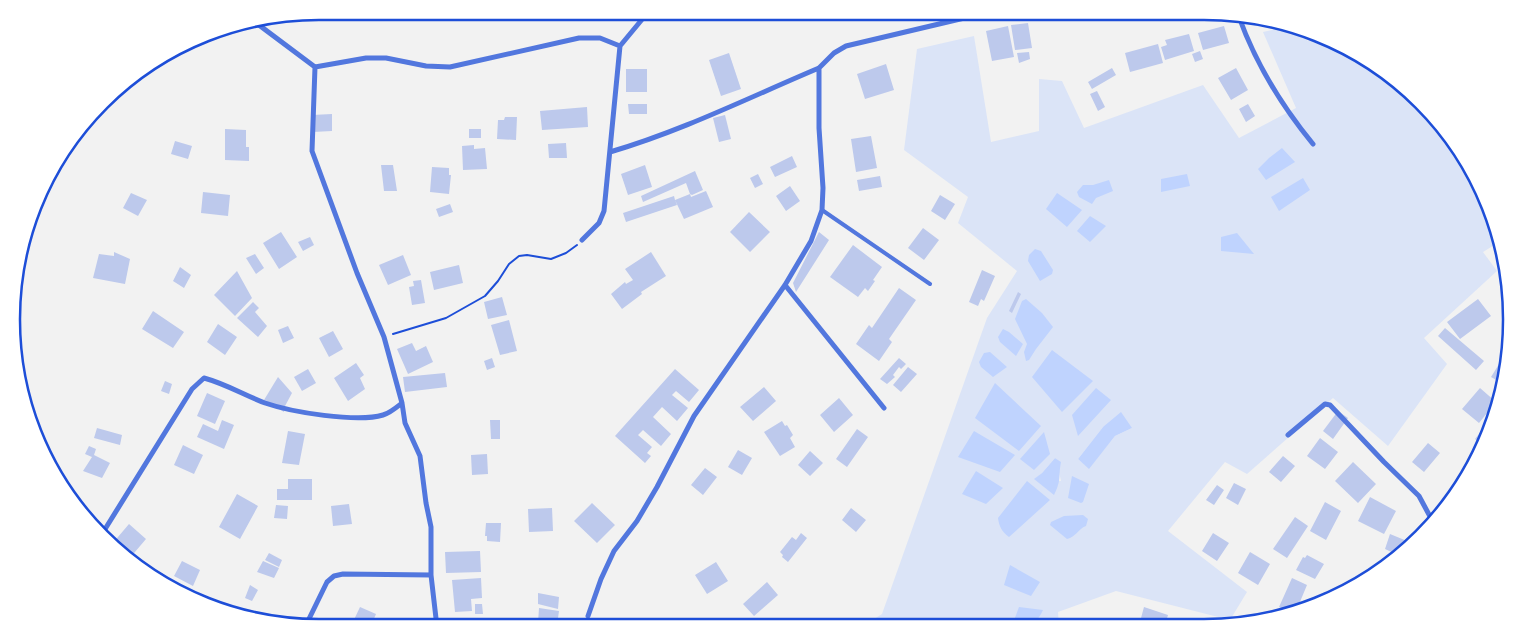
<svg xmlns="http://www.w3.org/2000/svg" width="1523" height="639" viewBox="0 0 1523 639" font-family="'Space Grotesk',sans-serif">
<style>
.green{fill:#dbe4f7;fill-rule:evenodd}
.water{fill:#bfd3fe}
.building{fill:#bdc9ec}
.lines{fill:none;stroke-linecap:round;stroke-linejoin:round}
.path{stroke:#1d4ed8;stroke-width:2}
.service{stroke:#5277de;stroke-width:4}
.minor{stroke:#5277de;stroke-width:5}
.rim{fill:none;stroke:#1d4ed8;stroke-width:2.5}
</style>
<rect width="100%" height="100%" fill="#f2f2f2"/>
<!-- green -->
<path class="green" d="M1290,26l18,15 13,-3 86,50 73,95 16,61 -13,8 14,19 -73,67 23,26 -59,82 -55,-48 -86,76 -22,-12 -57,69 79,61 -17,28 -114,-29 -58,21 1,14h-30l3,-3h-19l9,3h-23l-8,-3 -3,3h-125l19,-12 105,-296 30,-47 -59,-48 10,-26 -64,-47 13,-101 57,-13 17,106 48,-11v-52l23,2 22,47 119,-43 36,53 57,-30 -33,-76zM1103,427l29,1 -17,8 -26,32 -11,-9zM1055,458l5,4 -1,10 2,9 -26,-2 7,-6z"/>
<!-- water -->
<path class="water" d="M1282,148l13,14 -29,18 -8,-11 11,-11z
M1187,174l3,12 -29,6v-13z
M1303,178l7,12 -31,21 -8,-14z
M1109,180l4,11 -17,7 -4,6 -13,-7 -2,-5 6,-7h10z
M1057,193l25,17 -15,17 -21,-18z
M1090,216l16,10 -16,16 -13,-11z
M1237,233l17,21 -33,-3v-14z
M1035,249l6,2 12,19 -1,4 -12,7 -12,-20 1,-6z
M1026,299l16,14 11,14 -17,22 -7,11 -3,1 -2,-9 3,-8 -12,-25 7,-18z
M1003,329l6,3 14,12 -7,12 -16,-14 -2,-5z
M1052,350l41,31 -31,31 -30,-35z
M990,352l17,15 -14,10 -12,-10 -2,-5 5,-9z
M995,383l46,43 -22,25 -44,-33z
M1096,388l15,12 -33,36 -6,-21z
M1121,412l11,16 -17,8 -26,33 -11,-10 25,-32z
M974,431l41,24 -15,17 -42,-15z
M1044,432l6,22 -16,16 -14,-11z
M1055,458l6,4c-3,16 1,17 -7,33l-20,-16 8,-6z
M976,471l27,17 -17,16 -24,-10z
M1072,476l17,8 -6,18 -2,1 -13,-5z
M1027,481l23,19 -41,37c-7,-5 -10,-11 -11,-19z
M1083,515l5,4 -2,7c-8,3 -10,11 -19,13l-17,-14 1,-3 13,-6z
M1010,565l30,17 -9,14 -27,-11z
M1019,607l24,3c-7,15 -14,18 -30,13z"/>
<!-- building -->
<path class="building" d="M1028,23l4,25 -17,2 -4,-25z
M1008,26l6,31 -22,4 -6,-30z
M1224,26l5,17 -26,7 -5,-17z
M1189,34l5,17 -29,9 -4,-13 6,-2 -2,-5z
M1158,44l5,19 -33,9 -5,-19z
M1200,51l3,8 -8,3 -3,-8z
M1029,52l1,7 -11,4 -2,-10z
M729,53l12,36 -20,7 -12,-36z
M886,64l8,26 -29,9 -8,-25z
M1112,68l4,7 -24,14 -4,-7z
M1236,68l12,22 -17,10 -13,-22z
M626,69h21v23h-21z
M1097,91l8,16 -7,4 -8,-17z
M628,104h19v10h-18z
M1248,104l7,12 -9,6 -7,-13z
M587,107l1,20 -46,3 -2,-19z
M332,114v17l-19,1 -1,-17z
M725,115l6,24 -12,3 -6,-24z
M505,117h12l-1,23 -19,-1 1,-19h6z
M225,129l21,1v17h3v14l-24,-1z
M469,129h12v9h-12z
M871,136l6,32 -21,4 -5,-33z
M175,141l17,5 -4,13 -17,-5z
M566,143l1,15h-18l-1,-14z
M474,145v4l11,-1 2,21 -24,1 -1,-24z
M792,156l5,11 -22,10 -5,-10z
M381,165h12l4,26h-13z
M645,165l7,22 -24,8 -7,-21z
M432,167l17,1v7h2l-2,19 -19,-2z
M695,171l8,19 -11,5 -2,-1 1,3 15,-6 7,16 -29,12 -9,-19 2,5 -51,17 -3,-9 51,-17 1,4 15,-6 -4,-11 -43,19 -2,-6z
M758,174l5,10 -8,4 -5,-10z
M880,176l2,11 -23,4 -2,-11z
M790,186l10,15 -14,10 -10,-15z
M203,192l27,3 -2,21 -27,-3z
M131,193l16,7 -9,16 -15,-8z
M940,195l15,9 -10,16 -14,-9z
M450,204l3,8 -14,5 -3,-8z
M749,212l21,20 -20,20 -20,-20z
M923,228l16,12 -15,20 -16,-12z
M281,232l16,25 -18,12 -16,-26z
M819,232l10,8 -33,52 -3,-9z
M310,237l4,8 -11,6 -5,-9z
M853,245l29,22 -9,13 2,1 -7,10 -3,-3 -7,9 -28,-20z
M114,252l16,7 -5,25 -32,-6 6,-24 15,2z
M651,252l15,24 -25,16 1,2 -20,15 -11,-15 14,-12 1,2 7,-4 -8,-11z
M255,254l9,14 -8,6 -10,-16z
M403,255l8,20 -23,10 -9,-20z
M459,265l4,18 -29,7 -4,-18z
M180,267l11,8 -7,13 -11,-7z
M982,270l13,6 -11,25 -3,-2 -3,7 -9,-4z
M237,271l15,27 -17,18 -21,-21z
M421,280l4,23 -13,2 -3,-18 5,-1 -1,-5z
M899,288l17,12 -27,39 3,3 -13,19 -23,-17 13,-19 3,3z
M1018,292l3,2 -9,19 -3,-2z
M502,297l5,18 -19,4 -4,-17z
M1478,299l13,17 -31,23 -13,-17z
M253,302l6,6 -4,4 12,14 -9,11 -21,-19z
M153,311l31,21 -11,16 -31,-19z
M509,320l8,31 -17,4 -9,-30z
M218,324l19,13 -12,18 -18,-13z
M288,326l6,12 -11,5 -5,-13z
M1445,328l39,33 -8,9 -38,-34z
M333,331l10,18 -14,8 -10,-19z
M412,343l4,8 10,-5 7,16 -25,12 -11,-25z
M1504,356l-4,26 -9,-5z
M492,358l3,9 -8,3 -3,-9z
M899,358l7,6 -5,5 -2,-2 -6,8 2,2 -8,7 -7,-5z
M356,363l8,12 -4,3 5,11 -17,12 -14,-23z
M908,367l9,7 -16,18 -8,-7z
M308,369l8,14 -14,8 -8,-14z
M675,369l24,21 -10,12 -13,-11 -4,4 16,13 -11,13 -15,-14 -9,10 18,17 -10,12 -18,-16 -5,5 14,12 -5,6 4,3 -6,7 -30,-27z
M445,373l2,14 -42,5 -2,-15z
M278,377l14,16 -7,13 -1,6 -20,-12z
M165,381l7,3 -3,10 -8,-3z
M764,387l12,14 -23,20 -13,-14z
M1480,388l16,14 -17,21 -17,-14z
M207,393l18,8 -10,23 -18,-8z
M839,398l14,17 -19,17 -14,-17z
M1338,411l10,7 -15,21 -10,-8z
M222,420l12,5 -10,24 -27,-12 6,-13 15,7z
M490,420h10v19h-9z
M782,421l3,5 2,-1 6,10 -3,3 5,9 -15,9 -16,-24z
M1487,424l4,3 -9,18 -7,-6z
M97,428l25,7 -2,10 -26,-7z
M857,429l11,8 -21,30 -11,-8z
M288,431l17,3 -6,31 -17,-2z
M1320,438l18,14 -13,17 -18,-13z
M1428,443l12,10 -16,19 -12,-10z
M183,445l20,10 -9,19 -20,-9z
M89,446l7,3 -2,6 16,8 -8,15 -19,-7 9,-14 -7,-3z
M738,450l14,8 -10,17 -14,-8z
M810,451l13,12 -13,13 -12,-11z
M487,454l1,20 -16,1 -1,-20z
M1283,456l12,10 -14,16 -12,-10z
M47,458l11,6 -5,10 -1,-1z
M1353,462l23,22 -18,19 -23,-22z
M705,468l12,9 -14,18 -12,-10z
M288,479h24v21h-35v-11h11z
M1234,483l12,6 -8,16 -12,-7z
M1217,485l7,5 -10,15 -8,-5z
M237,494l21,12 -18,33 -21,-12z
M1370,497l26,14 -12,23 -26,-13z
M1325,502l16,9 -15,29 -16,-9z
M592,503l23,22 -18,18 -23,-22z
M349,504l3,20 -19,2 -2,-20z
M276,505l12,1 -1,13 -13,-1z
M552,508l1,23 -24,1 -1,-23z
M851,508l15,12 -10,12 -14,-12z
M1295,517l13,9 -21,32 -14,-9z
M486,523h15l-1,19 -13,-1v-5h-2z
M129,524l17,15 -17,20 -17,-15z
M801,533l6,5 -19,24 -6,-5 1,-2 -3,-3 12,-15 4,3z
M1213,533l16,10 -12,18 -15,-10z
M1390,534l17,7 -7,15 -15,-7z
M480,551l1,21 -35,1 -1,-21z
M1250,552l20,12 -12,21 -20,-12z
M269,553l13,7 -3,7 -14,-7z
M1307,555l17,9 -9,15 -19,-9 7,-13 2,1z
M182,561l18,9 -7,16 -19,-10z
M263,561l16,7 -5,10 -17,-6z
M716,562l12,19 -21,13 -12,-19z
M481,578l1,20 -11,1 1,12 -17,1 -3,-32z
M1292,578l15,7 -10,24 -8,2 -10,-4z
M767,582l11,13 -24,21 -11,-12z
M250,585l8,5 -6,11 -7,-3z
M1324,592l16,4 -19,6z
M538,593l21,4 -1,12 -20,-5z
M475,604h7l1,10h-8z
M360,607l16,7 -6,14h-11l-7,-4z
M1144,607l24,8 -3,10h-21l2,-6 -5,-1z
M539,608l20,3 -2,14 -19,-2z"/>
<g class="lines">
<!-- path -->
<path class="path" d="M393,334l53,-16 39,-22 13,-15 11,-17 10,-8 8,-1 24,4 15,-6 11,-8"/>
<!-- service -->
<path class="service" d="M822,210l108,74"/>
<!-- minor -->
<path class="minor" d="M1239,17c17,47 42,88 74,127
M620,46l29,-35
M315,67l51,-9h20l40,8 24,1 129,-29h21l20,8 -16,165 -5,12 -17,17
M610,152c72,-21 140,-55 209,-84l15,-15 12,-7 148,-35
M785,285l99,123
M402,403l3,20 15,33 6,47 5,24v48l6,52
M1288,435l37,-31 5,1 54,57 35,34 14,26
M102,534l90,-145 12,-11c22,6 40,17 61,25 26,9 92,20 118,12 7,-2 14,-8 19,-12l-18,-66 -27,-64 -45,-122 3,-84 -60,-45
M588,616l13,-37 13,-28 23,-30 20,-34 37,-71 91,-131 26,-44 11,-31 1,-22 -4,-60v-60
M306,625l21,-43 7,-6 9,-2 88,1"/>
</g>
<!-- crop -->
<path d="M0 0H1523V639H0ZM319 20H1204A299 299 0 0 1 1503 319V320A299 299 0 0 1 1204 619H319A299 299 0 0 1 20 320V319A299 299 0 0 1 319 20Z" fill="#fff" fill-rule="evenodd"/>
<path class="rim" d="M319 20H1204A299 299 0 0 1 1503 319V320A299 299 0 0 1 1204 619H319A299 299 0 0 1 20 320V319A299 299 0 0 1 319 20Z"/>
</svg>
